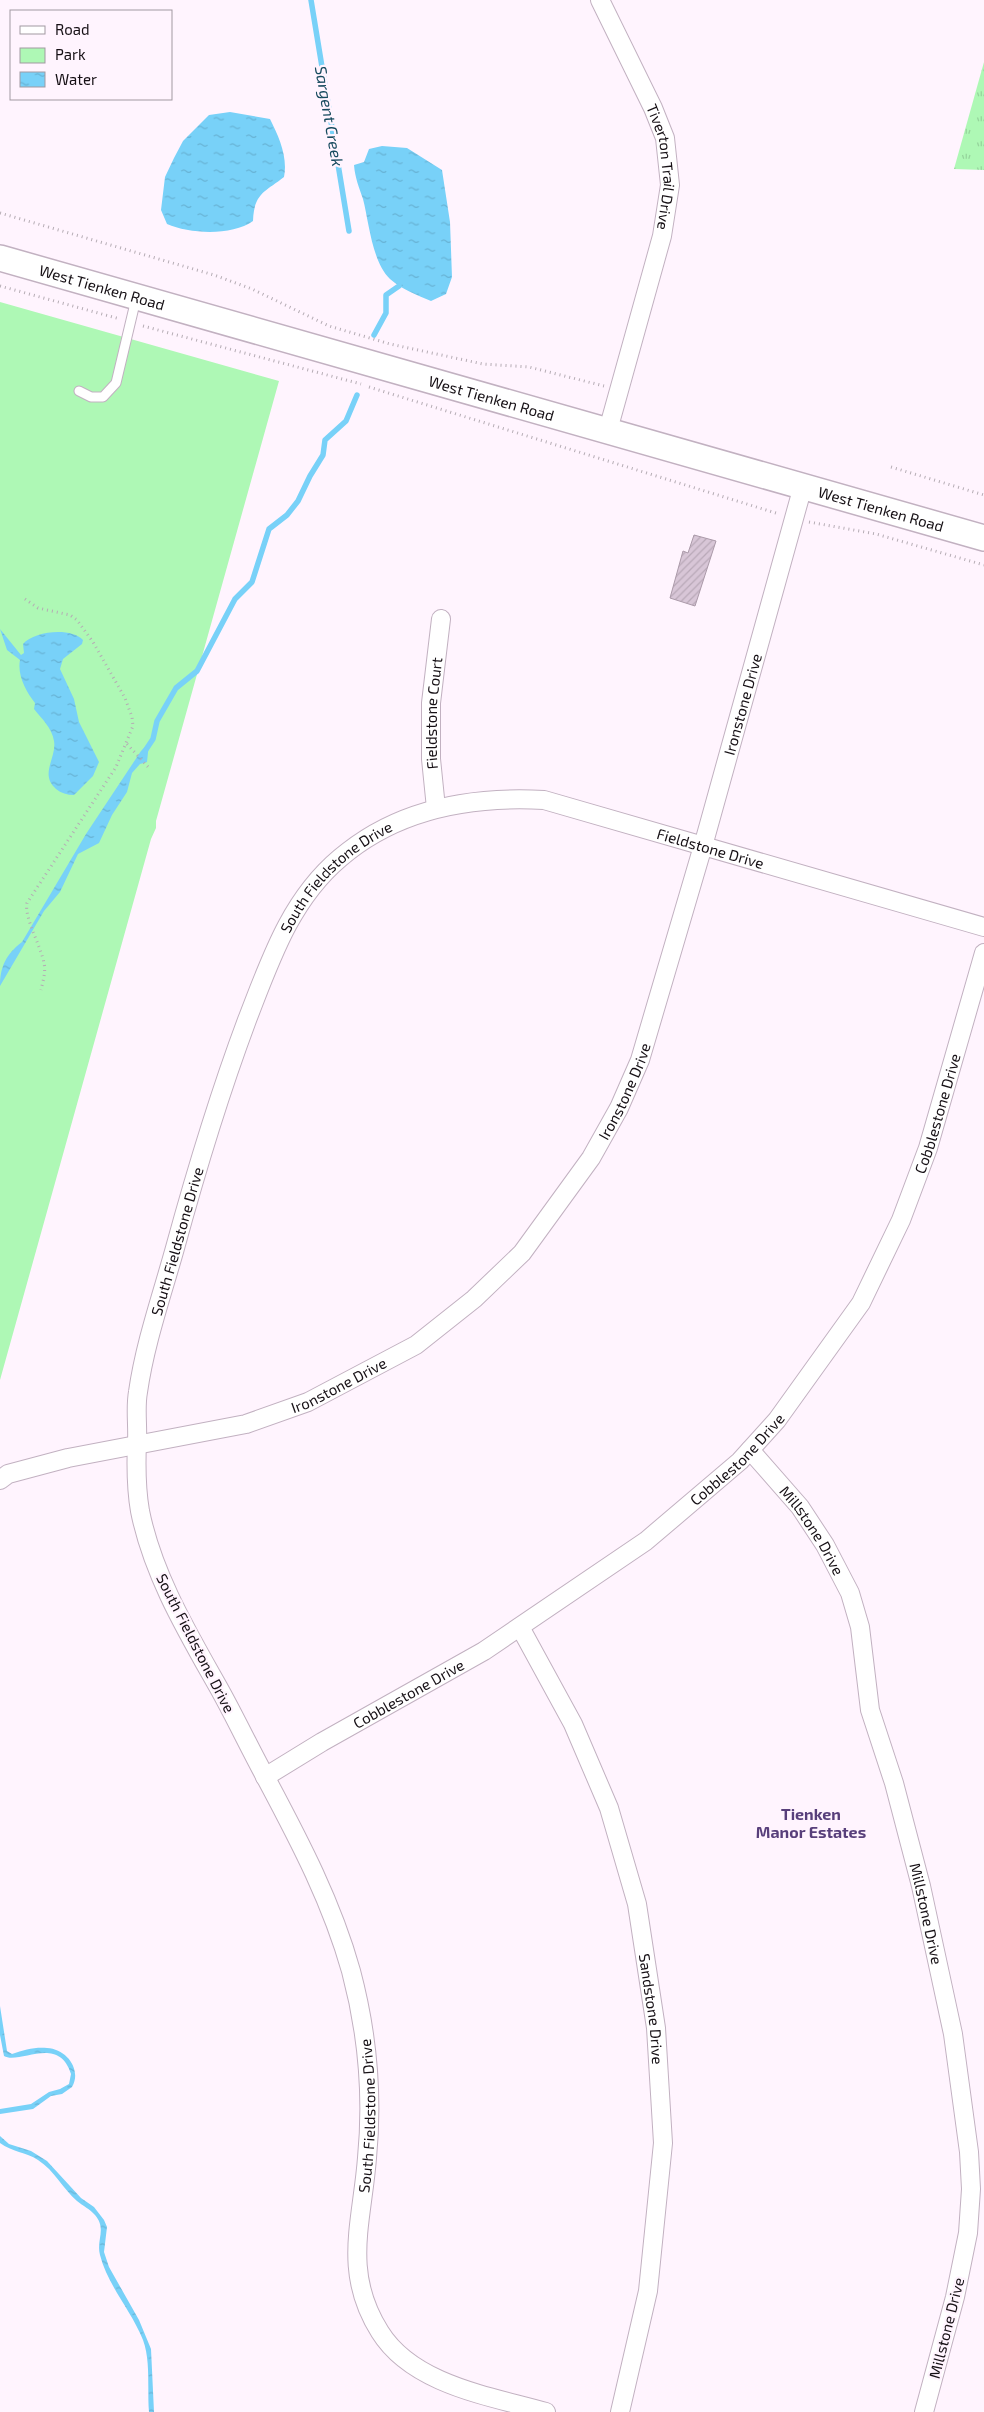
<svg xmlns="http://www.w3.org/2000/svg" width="984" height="2412" viewBox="0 0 984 2412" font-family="'Exo 2',sans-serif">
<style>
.green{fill:#aef8b5}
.park{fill:url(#park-tufts)}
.water{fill:url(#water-ripples)}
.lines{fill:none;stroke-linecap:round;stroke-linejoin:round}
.stream{stroke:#78d1f8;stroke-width:5.5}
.building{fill:url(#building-hatch);stroke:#ab9aa9}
.lane-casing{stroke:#c2b1c1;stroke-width:11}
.street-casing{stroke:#c2b1c1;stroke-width:20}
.secondary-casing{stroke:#c2b1c1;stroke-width:28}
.path{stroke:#b5acb4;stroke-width:3;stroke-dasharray:1 4;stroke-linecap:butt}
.lane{stroke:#fff;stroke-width:9}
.street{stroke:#fff;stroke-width:18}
.secondary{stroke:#fff;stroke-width:25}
.labels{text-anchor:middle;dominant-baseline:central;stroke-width:4.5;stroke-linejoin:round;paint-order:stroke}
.street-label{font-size:15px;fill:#161015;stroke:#fff4fe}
.water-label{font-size:16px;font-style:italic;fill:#174a5e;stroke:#fff4fe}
.neighbourhood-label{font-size:16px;font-weight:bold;fill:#583f7b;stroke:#fff4fe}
</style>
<defs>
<pattern id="park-tufts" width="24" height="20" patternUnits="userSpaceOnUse" patternTransform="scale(1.25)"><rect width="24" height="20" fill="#aef8b5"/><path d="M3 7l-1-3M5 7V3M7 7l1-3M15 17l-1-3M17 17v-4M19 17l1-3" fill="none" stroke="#95d49b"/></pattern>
<pattern id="water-ripples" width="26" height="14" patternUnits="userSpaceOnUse" patternTransform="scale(1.25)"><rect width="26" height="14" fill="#78d1f8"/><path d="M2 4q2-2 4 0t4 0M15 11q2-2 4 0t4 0" fill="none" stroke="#67b2d4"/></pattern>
<pattern id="building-hatch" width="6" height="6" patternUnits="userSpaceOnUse" patternTransform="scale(1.25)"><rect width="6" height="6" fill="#d8c6d7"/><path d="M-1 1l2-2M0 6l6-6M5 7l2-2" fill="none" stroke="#b9a9b8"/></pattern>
</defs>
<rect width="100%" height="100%" fill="#fff4fe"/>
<!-- green -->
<path class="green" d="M0,302l279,79 -123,440v7l-5,11 -151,541z"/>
<!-- park -->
<path class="park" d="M984,62v108l-30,-1z"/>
<!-- water -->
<path class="water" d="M230,112l40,7c9,18 18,38 14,58 -19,15 -30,16 -31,44 -21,15 -63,13 -86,3l-6,-14 4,-33 9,-19 9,-17 26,-26z
M382,146l25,2 35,22 8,52 2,55 -6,17 -15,7c-14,-6 -30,-12 -41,-22 -18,-17 -21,-57 -27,-80 -4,-12 -8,-21 -9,-34l10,-3 5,-13z
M0,629l21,26 3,-2 -1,-9c11,-13 48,-17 60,-4l-1,4 -19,15 -3,10 14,30 5,23 20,40 -6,14 -19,19c-7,0 -13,-2 -18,-6 -17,-15 1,-31 -2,-48 -2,-13 -12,-22 -20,-32l1,-6c-9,-11 -18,-28 -15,-43l-13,-10z
M149,743l-2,19 -7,2 -8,9 -5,19 -15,23 -13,28 -21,11 -18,38 -16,19 -44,75c0,-19 6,-32 22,-44l64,-108 55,-83z
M0,2006l7,45 5,3c12,-4 22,-7 35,-6 20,1 35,22 25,39l-10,7 -11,2 -18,13 -33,5v-5l31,-5 18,-12 11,-3 9,-5 2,-10c-12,-40 -52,-9 -67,-18l-4,-21z
M0,2136l9,8 22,7 16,10 34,37 13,9 10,13 3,7 -3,25 5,15 30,53 12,29 3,63h-5c-2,-23 2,-50 -6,-72 -12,-30 -35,-54 -43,-85 -4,-15 7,-26 -5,-40 -5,-6 -12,-9 -18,-14 -14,-12 -22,-30 -39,-41 -12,-8 -26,-8 -38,-17z"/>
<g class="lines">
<!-- stream -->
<path class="stream" d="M311,0l38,231
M374,335l12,-22v-18l13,-9
M145,751l8,-12 4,-18 19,-33 21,-17 38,-72 17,-17 17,-53 18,-14 11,-14 12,-25 13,-21 2,-15 21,-19 11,-26"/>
</g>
<!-- building -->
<path class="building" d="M694,535l22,6 -21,65 -25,-8 13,-47 5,2z"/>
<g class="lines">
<defs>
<path id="lane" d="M79,391l12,6h12l13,-14 20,-84"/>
<g id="street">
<path id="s1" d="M600,0l53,108 12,30 5,47 -8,51 -54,194"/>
<path id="s2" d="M436,808l-5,-49v-56l10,-84"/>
<path id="s3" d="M750,1450l50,57 25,38 25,48 10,34 10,83 24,73 27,103 32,148 16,118 2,37 -3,44 -13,64 -31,115"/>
<path id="s4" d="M0,1480l8,-6 60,-16 178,-34 62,-22 108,-57 58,-46 48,-46 69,-95 28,-50 21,-48 63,-214 100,-360"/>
<path id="s5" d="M520,1627l53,97 36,84 28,96 19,124 7,115 -15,148 -28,121"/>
<path id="s6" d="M265,1777l57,-35 162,-91 162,-110 94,-80 37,-41 84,-117 40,-83 27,-72 56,-195"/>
<path id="s7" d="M546,2412c-56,-16 -133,-27 -166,-80 -38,-60 -18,-109 -13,-174 6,-62 0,-127 -16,-187 -19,-68 -51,-129 -84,-191 -16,-29 -30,-59 -46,-88 -32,-57 -68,-116 -81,-181 -4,-23 -4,-46 -3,-69 1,-17 -2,-34 1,-50 7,-49 24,-97 37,-144 21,-77 44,-153 72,-228 23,-59 43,-120 93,-162 57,-49 131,-62 204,-58l440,127"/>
</g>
<g id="secondary">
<path id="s8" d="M0,258l984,280"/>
</g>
</defs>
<!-- lane casing -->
<use href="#lane" class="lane-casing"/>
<!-- street casing -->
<use href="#street" class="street-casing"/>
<!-- secondary casing -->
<use href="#secondary" class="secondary-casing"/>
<!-- path -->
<path class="path" d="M0,213l214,62 38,14 77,37 61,18 93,20 46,3 75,19
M0,286l120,33
M143,326l218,58
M369,387l410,127
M891,467l93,28
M809,522l67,12 108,31
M25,599l13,9 32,7 7,5 16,22 32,56 7,19 1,9 -17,41 -89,136c-3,15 14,43 17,60 2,9 -1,18 -3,27
M127,744l22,24"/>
<!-- lane -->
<use href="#lane" class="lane"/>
<!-- street -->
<use href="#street" class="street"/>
<!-- secondary -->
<use href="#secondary" class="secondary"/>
</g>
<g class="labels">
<!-- street labels -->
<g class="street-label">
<text stroke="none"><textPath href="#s1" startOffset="181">Tiverton Trail Drive</textPath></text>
<text stroke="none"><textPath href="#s8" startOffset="106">West Tienken Road</textPath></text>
<text stroke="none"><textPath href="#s8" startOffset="511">West Tienken Road</textPath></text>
<text stroke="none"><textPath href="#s8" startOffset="916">West Tienken Road</textPath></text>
<text stroke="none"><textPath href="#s4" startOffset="1179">Ironstone Drive</textPath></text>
<text stroke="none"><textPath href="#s2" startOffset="95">Fieldstone Court</textPath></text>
<text stroke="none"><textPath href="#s7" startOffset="2151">Fieldstone Drive</textPath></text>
<text stroke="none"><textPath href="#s7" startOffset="1744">South Fieldstone Drive</textPath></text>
<text stroke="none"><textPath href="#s4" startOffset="774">Ironstone Drive</textPath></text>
<text stroke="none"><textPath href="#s6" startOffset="976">Cobblestone Drive</textPath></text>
<text stroke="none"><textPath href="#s7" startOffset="1339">South Fieldstone Drive</textPath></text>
<text stroke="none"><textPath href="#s4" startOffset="354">Ironstone Drive</textPath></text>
<text stroke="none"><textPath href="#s6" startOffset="571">Cobblestone Drive</textPath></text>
<text stroke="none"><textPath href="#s3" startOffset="102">Millstone Drive</textPath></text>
<text transform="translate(196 1643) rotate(63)">South Fieldstone Drive</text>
<text stroke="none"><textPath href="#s6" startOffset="166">Cobblestone Drive</textPath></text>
<text stroke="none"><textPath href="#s3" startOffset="506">Millstone Drive</textPath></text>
<text stroke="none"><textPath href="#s5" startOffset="408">Sandstone Drive</textPath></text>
<text stroke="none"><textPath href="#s7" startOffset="410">South Fieldstone Drive</textPath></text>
<text transform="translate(946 2328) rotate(-76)">Millstone Drive</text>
</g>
<!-- water labels -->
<g class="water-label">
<text transform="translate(330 116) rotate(80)">Sargent Creek</text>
</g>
<!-- neighbourhood labels -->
<g class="neighbourhood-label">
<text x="811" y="1813">Tienken<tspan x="811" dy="18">Manor Estates</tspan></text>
</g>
</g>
<!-- legend -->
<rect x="10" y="10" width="162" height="90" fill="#fff4fe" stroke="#a299a1"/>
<rect x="20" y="26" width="25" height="8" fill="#ffffff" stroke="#a299a1"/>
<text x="55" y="35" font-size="15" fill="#161015">Road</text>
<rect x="20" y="48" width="25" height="15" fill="#aef8b5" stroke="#a299a1"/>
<text x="55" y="60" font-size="15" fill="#161015">Park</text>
<rect x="20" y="72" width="25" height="15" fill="url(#water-ripples)" stroke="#a299a1"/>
<text x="55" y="85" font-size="15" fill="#161015">Water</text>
</svg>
